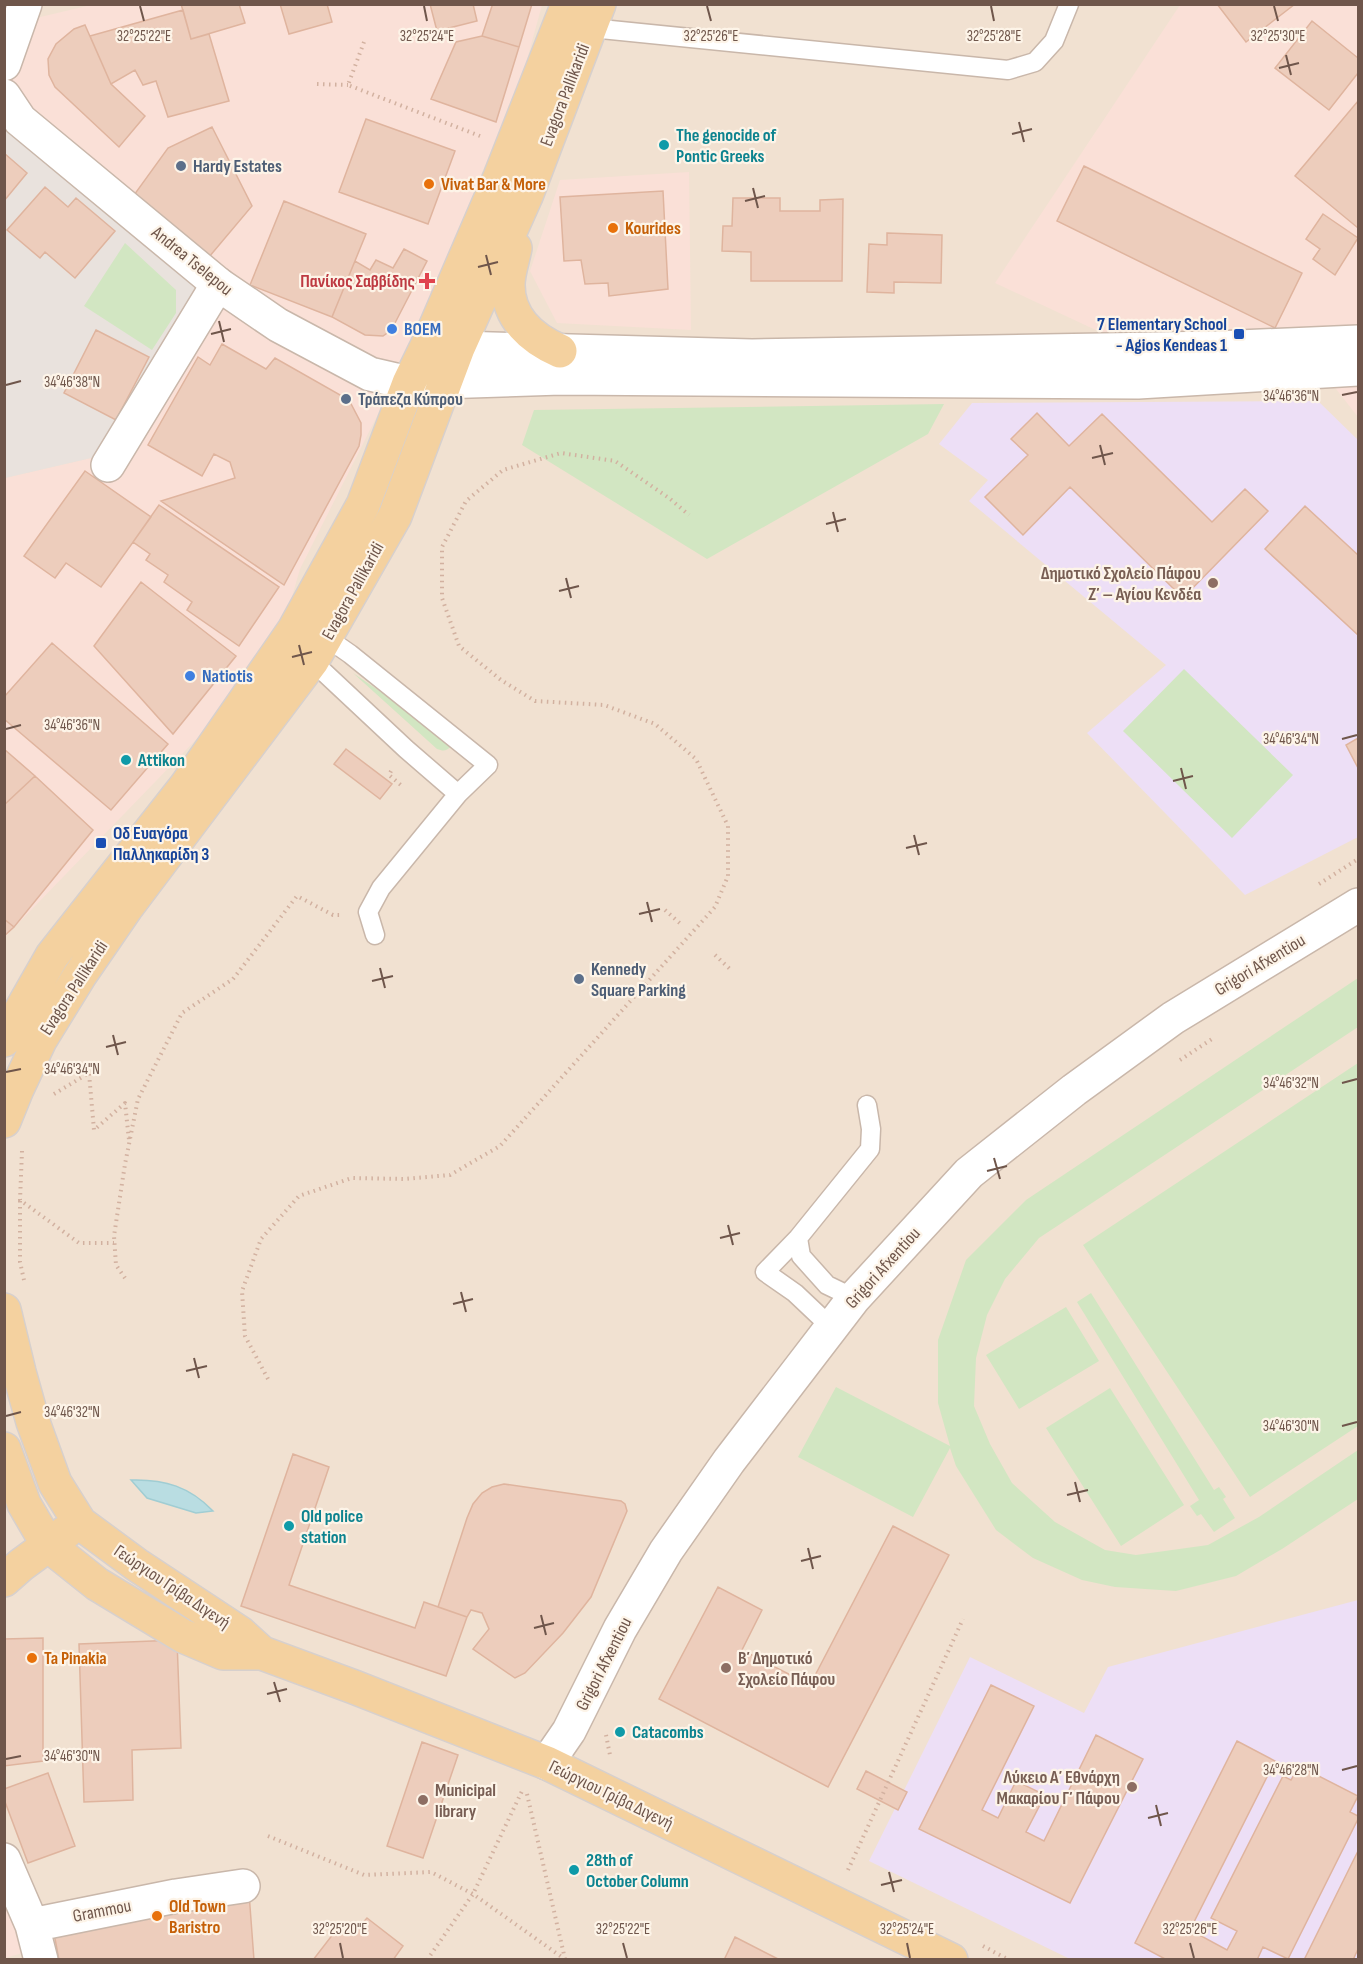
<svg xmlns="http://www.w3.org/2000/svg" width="1363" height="1964" viewBox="0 0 1363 1964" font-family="'Sofia Sans Condensed',sans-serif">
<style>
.residential{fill:#f1e1d1}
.commercial{fill:#fae0d7}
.industrial{fill:#e9e2dd}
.education{fill:#eddff6}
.green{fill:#d2e6c2}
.water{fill:#b9dde2;stroke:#a0cdd3;stroke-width:1.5}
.building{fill:#edcdbc;stroke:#dfb49e;stroke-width:1.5}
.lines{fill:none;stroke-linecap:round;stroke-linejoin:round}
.service-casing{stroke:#c9b7aa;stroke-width:21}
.minor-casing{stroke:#c9b7aa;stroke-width:36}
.tertiary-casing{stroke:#c9b7aa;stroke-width:36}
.primary-casing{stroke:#d7d0cd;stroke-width:36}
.path{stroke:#d2b1a0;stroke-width:4;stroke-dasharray:1.5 4.5;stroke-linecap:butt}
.service{stroke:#fff;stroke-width:18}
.minor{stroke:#fff;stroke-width:33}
.tertiary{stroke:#fff;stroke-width:33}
.primary{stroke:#f4d19f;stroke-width:33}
.path-bridge{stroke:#d2b1a0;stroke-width:4;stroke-dasharray:1.5 4.5;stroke-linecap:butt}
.ticks{fill:none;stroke:#6f564b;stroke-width:2}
.culture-dot{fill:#0f9aa8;stroke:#fdf4e8;stroke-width:2}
.service-dot{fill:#5c6f8a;stroke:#fdf4e8;stroke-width:2}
.food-dot{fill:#e8710a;stroke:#fdf4e8;stroke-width:2}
.health-dot{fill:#e0444e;stroke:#fdf4e8;stroke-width:2}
.shop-dot{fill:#3f7fe0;stroke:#fdf4e8;stroke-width:2}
.transit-dot{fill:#1a4fb4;stroke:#fdf4e8;stroke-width:2}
.education-dot{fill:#8d6e63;stroke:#fdf4e8;stroke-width:2}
.labels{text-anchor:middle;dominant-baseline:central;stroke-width:4.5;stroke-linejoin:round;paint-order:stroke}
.street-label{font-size:18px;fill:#6f564b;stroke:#fdf4e8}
.culture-label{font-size:18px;font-weight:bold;fill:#0d838f;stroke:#fdf4e8;text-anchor:start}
.service-label{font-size:18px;font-weight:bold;fill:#4e5e75;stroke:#fdf4e8;text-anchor:start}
.food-label{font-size:18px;font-weight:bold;fill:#c56008;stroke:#fdf4e8;text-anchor:start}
.health-label{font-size:18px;font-weight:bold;fill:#be3a42;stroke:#fdf4e8;text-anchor:end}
.transit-label{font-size:18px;font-weight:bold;fill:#164399;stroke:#fdf4e8;text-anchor:end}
.shop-label{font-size:18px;font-weight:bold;fill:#366cbe;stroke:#fdf4e8;text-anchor:start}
.education-label{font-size:18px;font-weight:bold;fill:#785e54;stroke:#fdf4e8;text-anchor:end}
.ticks-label{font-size:15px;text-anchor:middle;fill:#6f564b;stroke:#fdf4e8;stroke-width:4.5;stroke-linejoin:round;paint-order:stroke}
</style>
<rect width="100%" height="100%" fill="#faf0e2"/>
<!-- residential -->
<path class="residential" d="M5,5h1353v1954l-1353,1z"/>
<!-- commercial -->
<path class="commercial" d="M95,4l447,1 -19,69 -88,212 -58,130 -77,153 -26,90 -269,278v-459l129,-30 -129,-362v-81h11l16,14z
M1180,5h178v412l-65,-83 -178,5 -120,-56z
M689,172l2,158 -134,-7 -27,-52 30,-91z
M4,1888l29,62 -28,8h-1z"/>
<!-- industrial -->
<path class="industrial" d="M4,86l231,198 -101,164 -129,30z"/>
<!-- education -->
<path class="education" d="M1318,401l40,39v397l-113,58 -158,-162 79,-68 -197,-164 19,-21 -49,-36 33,-41z
M1358,1600v359h-288l-201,-98 101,-204 114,56 24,-46z"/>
<!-- green -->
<path class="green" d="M125,243l51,47v23l-24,37 -68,-44z
M944,404l-16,30 -221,125 -185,-114 12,-35z
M1184,669l109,106 -61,63 -109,-107z
M353,673l93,63 5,10c-5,6 -8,5 -14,3z
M1358,978v49l-319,211 -34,41 -18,36 -11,43 -2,48 16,38 22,39 43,39 50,28 31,5 72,-10 51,-28 99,-67v49l-76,50 -46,27 -60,15 -61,-4 -33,-7 -49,-22 -37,-28 -40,-64 -6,-18 -37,69 -115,-60 38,-70 114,59 -12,-43v-63l28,-80 60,-60z
M1358,1063v363l-108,71 -167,-252z
M1091,1293l123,197 5,-3 7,10 -3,2 12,19 -21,14 -13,-18 -4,2 -7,-10 9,-6 -122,-198z
M1066,1307l33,54 -80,48 -33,-54z
M1110,1388l74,117 -63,41 -75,-118z"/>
<!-- water -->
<path class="water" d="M131,1480c34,-1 59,7 82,31l-17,2 -49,-15z"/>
<!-- building -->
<path class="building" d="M181,4h58l6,19 -54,16z
M280,4h47l5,18 -43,12z
M430,4h43l4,17 -40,10z
M489,4h43l-13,43 -37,-11 10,-30z
M1217,4h78l-49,38z
M183,10l8,29 18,-5 20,67 -61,16 -12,-36 -13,4 -8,-15 -24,14 -21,-48z
M1312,21l46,37v15l-29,37 -54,-42z
M85,25l26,59 34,32 -26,31 -64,-60 -6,-12 -1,-16 8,-15 18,-15z
M482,36l37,11 -23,75 -65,-23 25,-57z
M1358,101v127l-63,-52z
M366,119l89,32 -27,73 -89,-32z
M212,127l40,79 -43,51 -75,-62 34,-47z
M4,153l23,20 -23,28z
M1084,166l218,107 -27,55 -218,-107z
M45,187l23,20 8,-9 39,33 -40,47 -30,-26 -5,6 -33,-28z
M663,191l5,98 -59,7 -1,-13 -23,1 -4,-24 -17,1 -4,-64z
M733,198h47v13h40v-11l23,-1 -1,82h-91v-29l-29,-1 1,-25h9z
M284,201l82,33 -34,83 -82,-32z
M1323,214l35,24 -23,37 -22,-16 7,-10 -14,-10z
M887,233l55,2 -1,48 -47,-1v11l-27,-1 2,-48 18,1z
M404,249l23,12 -32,62 -5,8 -7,5 -18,-1 -33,-18 23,-56 15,9 6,-10 17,8z
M96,330l53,27 -33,63 -52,-27z
M222,344l44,25 9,-11 74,42 12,23v12l-2,11 -75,139 -123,-84 74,-23 -5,-16 -16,-8 -12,22 -54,-31 50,-88 12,8z
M1037,413l32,33 33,-32 110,108 33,-33 23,22 -85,87 -113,-111 -47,48 -38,-38 43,-42 -17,-16z
M85,471l66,46 -50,70 -35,-24 -11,15 -31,-22z
M159,505l120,82 -40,59 -52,-36 5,-8 -28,-20 4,-7 -22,-15 4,-6 -17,-12z
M1305,506l53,49v80l-93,-86z
M141,582l95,74 -63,78 -79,-88z
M52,643l116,101 -57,66 -107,-91v-22z
M1358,738v30l-12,-23z
M4,749l31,27 -31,29z
M346,749l46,35 -12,15 -46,-35z
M35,776l58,54 -79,97 -10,-8v-114z
M4,919l10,8 -10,9z
M293,1454l36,13 -40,118 126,43 9,-26 43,15 -21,59 -205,-70z
M504,1484l117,17 4,3 2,7 -36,86 -28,36 -38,40 -10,5 -42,-29 16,-20 -7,-16 -11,-3 -4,7 -29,-10 29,-89 6,-14 9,-11 10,-6z
M893,1526l56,29 -121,232 -169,-88 59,-112 44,23 -20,40 68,35z
M43,1638v123l-39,5v-127z
M177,1640l4,108 -49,2 1,50 -49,2 -5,-158z
M991,1685l43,21 -52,104 16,8 18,-37 29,14 -19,37 18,9 52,-106 47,24 -73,144 -151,-74z
M1237,1741l38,20 -85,169 37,20 10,-19 -26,-13 72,-142 8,4 8,-14 59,30 -8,16 8,4v3l-70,140 -25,-12 -6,13h-90l-32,-17z
M422,1742l36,13 -35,103 -36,-12z
M866,1771l41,21 -9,18 -41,-21z
M48,1773l27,73 -47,17 -24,-64v-10z
M1358,1851v98l-5,11h-49z
M249,1893l5,67h-195l-6,-32z
M367,1918l36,28 -10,14h-80l27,-35 12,10z
M735,1937l45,23h-56z"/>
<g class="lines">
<defs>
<path id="service" d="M591,28l417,42 27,-8 19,-21 15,-37
M327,638l23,16 138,111 -30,29 -77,94 -13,24 7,23
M312,661l94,88 52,45
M798,1238l3,18 26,29 27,13
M832,1328l-37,-35 -30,-21 33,-34 72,-89 1,-20 -4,-24"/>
<path id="minor" d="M108,465l110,-181
M4,1860l28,65 9,35
M32,1925l144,-29 67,-10"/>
<path id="tertiary" d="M4,64l21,-60
M4,96l16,24 198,164 60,41 92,49 39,9 152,-5 577,4 220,-13
M435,365l23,-17 294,8 464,-8 142,-6
M547,1763l22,-32 51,-102 46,-78 63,-90 125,-163 115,-125 105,-83 99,-72 185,-113"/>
<path id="primary" d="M515,248c-2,11 -7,25 -7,37 0,33 24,54 52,66
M4,1040l48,-84 134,-170 108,-156 69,-125 46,-122 20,-41 71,-165 68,-173
M4,1121l13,-32 23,-49 40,-65 46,-67 186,-247 83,-145 63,-168 68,-152 73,-192
M4,1310l15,62 14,50 22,61 25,40 57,42 103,68 22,20
M4,1449l20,55 24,41 49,39 86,52 40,17h39l92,34 193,76 404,197
M4,1580l17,-15 45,-33"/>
</defs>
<!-- service casing -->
<use href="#service" class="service-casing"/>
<!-- minor casing -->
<use href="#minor" class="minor-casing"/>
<!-- tertiary casing -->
<use href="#tertiary" class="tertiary-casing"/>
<!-- primary casing -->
<use href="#primary" class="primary-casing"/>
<!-- path -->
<path class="path" d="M364,42l-16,43 132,51
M317,84l31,1
M391,771l-2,4 13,11
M1319,884l39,-25
M665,910l17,15
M715,955l16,15
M1180,1060l32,-21
M54,1094l35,-21 5,57 31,-27 4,37
M22,1151l-2,49 59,43h35
M20,1201v61l4,18
M125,1278l-9,-13 -2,-29 11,-72 13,-65 44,-86 51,-34 64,-83 36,19h7
M606,1735l4,20
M527,1794l38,165
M268,1836l96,39 67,-3 42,22 93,66
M848,1870l115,-251
M983,1946l26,14
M427,1960l46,-66 49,-103"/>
<!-- service -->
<use href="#service" class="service"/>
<!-- minor -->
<use href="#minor" class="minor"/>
<!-- tertiary -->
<use href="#tertiary" class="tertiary"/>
<!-- primary -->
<use href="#primary" class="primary"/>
<!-- path-bridge -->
<path class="path-bridge" d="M268,1379l-23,-43 -3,-45 19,-52 38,-43 53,-18 52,1 46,-4 50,-29 215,-239 13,-31v-50l-32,-67 -41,-35 -51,-19 -69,-4 -34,-21 -42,-34 -17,-48v-51l24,-46 37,-31 58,-17 54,8 54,37 20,17"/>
</g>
<!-- ticks -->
<path class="ticks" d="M140,6l4,15M424,6l3,15M707,6l4,15M991,6l3,15M1274,6l4,15M1286,55l5,20M1279,68l20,-5M1019,122l5,20M1012,134l20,-5M753,188l5,20M745,201l20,-5M486,255l5,20M478,267l20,-5M219,321l5,21M211,334l20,-5M6,385l15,-4M1342,395l15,-3M1100,445l5,20M1092,458l21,-5M833,512l5,20M826,524l20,-5M566,578l5,20M559,591l20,-5M299,645l5,20M292,657l20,-5M6,729l15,-4M1342,739l15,-4M1181,768l5,21M1173,781l20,-5M914,835l5,20M906,848l21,-5M647,902l5,20M639,914l21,-5M380,968l5,20M372,981l21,-5M113,1035l5,20M106,1047l20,-5M6,1072l15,-3M1342,1083l15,-4M994,1158l6,21M987,1171l20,-5M728,1225l5,20M720,1238l20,-5M461,1292l5,20M453,1304l20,-5M194,1358l5,20M186,1371l21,-5M6,1416l15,-4M1342,1426l15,-4M1075,1482l5,20M1067,1495l21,-5M808,1548l5,21M801,1561l20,-5M541,1615l5,20M534,1628l20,-5M274,1682l6,20M267,1694l20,-5M6,1759l15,-3M1342,1770l15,-4M1156,1805l5,21M1148,1818l20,-5M889,1872l5,20M881,1885l21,-5M340,1943l3,15M623,1943l4,15M907,1943l3,15M1190,1943l4,15"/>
<!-- markers -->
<g class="culture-dot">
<circle cx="664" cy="145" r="6"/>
<circle cx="126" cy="760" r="6"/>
<circle cx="289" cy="1526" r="6"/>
<circle cx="620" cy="1732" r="6"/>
<circle cx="574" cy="1870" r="6"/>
</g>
<g class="service-dot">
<circle cx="181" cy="166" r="6"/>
<circle cx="346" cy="399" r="6"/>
<circle cx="579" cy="979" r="6"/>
</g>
<g class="food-dot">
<circle cx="429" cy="184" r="6"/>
<circle cx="613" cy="228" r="6"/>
<circle cx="32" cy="1658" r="6"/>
<circle cx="157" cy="1916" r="6"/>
</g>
<path class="health-dot" d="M424 272h6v6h6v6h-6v6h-6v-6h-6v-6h6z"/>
<g class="shop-dot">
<circle cx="392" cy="329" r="6"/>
<circle cx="190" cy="676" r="6"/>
</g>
<g class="transit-dot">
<rect x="1233" y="328" width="12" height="12" rx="3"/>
<rect x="95" y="837" width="12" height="12" rx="3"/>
</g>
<g class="education-dot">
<circle cx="1213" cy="583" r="6"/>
<circle cx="726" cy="1668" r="6"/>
<circle cx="1132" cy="1787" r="6"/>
<circle cx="423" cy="1800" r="6"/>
</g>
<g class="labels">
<!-- street labels -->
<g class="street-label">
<text transform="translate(565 95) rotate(-69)">Evagora Pallikaridi</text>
<text transform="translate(192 261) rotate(39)">Andrea Tselepou</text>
<text transform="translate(353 591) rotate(-61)">Evagora Pallikaridi</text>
<text transform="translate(1260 965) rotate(-31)">Grigori Afxentiou</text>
<text transform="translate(74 988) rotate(-57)">Evagora Pallikaridi</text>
<text transform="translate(883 1268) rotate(-48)">Grigori Afxentiou</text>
<text transform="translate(172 1587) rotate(34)">Γεώργιου Γρίβα Διγενή</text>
<text transform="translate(604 1664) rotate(-63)">Grigori Afxentiou</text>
<text transform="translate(611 1795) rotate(26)">Γεώργιου Γρίβα Διγενή</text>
<text transform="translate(102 1911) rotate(-11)">Grammou</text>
</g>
<!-- culture labels -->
<g class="culture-label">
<text x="676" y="135">The genocide of<tspan x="676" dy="21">Pontic Greeks</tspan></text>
<text x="138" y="760">Attikon</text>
<text x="301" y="1516">Old police<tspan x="301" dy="21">station</tspan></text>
<text x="632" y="1732">Catacombs</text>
<text x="586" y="1860">28th of<tspan x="586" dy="21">October Column</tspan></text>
</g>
<!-- service labels -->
<g class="service-label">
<text x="193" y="166">Hardy Estates</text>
<text x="358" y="399">Τράπεζα Κύπρου</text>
<text x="591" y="969">Kennedy<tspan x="591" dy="21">Square Parking</tspan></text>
</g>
<!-- food labels -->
<g class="food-label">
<text x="441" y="184">Vivat Bar &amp; More</text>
<text x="625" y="228">Kourides</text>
<text x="44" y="1658">Ta Pinakia</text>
<text x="169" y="1906">Old Town<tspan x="169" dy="21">Baristro</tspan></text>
</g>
<!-- health labels -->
<g class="health-label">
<text x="415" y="281">Πανίκος Σαββίδης</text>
</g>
<!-- transit labels -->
<g class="transit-label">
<text x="1227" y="324">7 Elementary School<tspan x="1227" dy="21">- Agios Kendeas 1</tspan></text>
<text x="113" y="833" text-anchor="start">Οδ Ευαγόρα<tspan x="113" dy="21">Παλληκαρίδη 3</tspan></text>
</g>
<!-- shop labels -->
<g class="shop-label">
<text x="404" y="329">BOEM</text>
<text x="202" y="676">Natiotis</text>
</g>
<!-- education labels -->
<g class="education-label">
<text x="1201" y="573">Δημοτικό Σχολείο Πάφου<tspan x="1201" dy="21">Ζ΄ – Αγίου Κενδέα</tspan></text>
<text x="738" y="1658" text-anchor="start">Β΄ Δημοτικό<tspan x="738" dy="21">Σχολείο Πάφου</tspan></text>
<text x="1120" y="1777">Λύκειο Α΄ Εθνάρχη<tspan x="1120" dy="21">Μακαρίου Γ΄ Πάφου</tspan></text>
<text x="435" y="1790" text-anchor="start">Municipal<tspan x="435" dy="21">library</tspan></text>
</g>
</g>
<g class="ticks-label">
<text x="144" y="41">32°25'22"E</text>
<text x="427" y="41">32°25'24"E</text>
<text x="711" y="41">32°25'26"E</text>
<text x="994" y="41">32°25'28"E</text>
<text x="1278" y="41">32°25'30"E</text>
<text x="72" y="387">34°46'38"N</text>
<text x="1291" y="401">34°46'36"N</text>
<text x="72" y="730">34°46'36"N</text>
<text x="1291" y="744">34°46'34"N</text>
<text x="72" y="1074">34°46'34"N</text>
<text x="1291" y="1088">34°46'32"N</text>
<text x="72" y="1417">34°46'32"N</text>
<text x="1291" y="1431">34°46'30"N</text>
<text x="72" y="1761">34°46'30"N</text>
<text x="1291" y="1775">34°46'28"N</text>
<text x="340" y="1934">32°25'20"E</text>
<text x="623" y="1934">32°25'22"E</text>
<text x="907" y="1934">32°25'24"E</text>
<text x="1190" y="1934">32°25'26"E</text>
</g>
<!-- border -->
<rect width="1363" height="1964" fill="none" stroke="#6f564b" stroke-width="12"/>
</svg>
